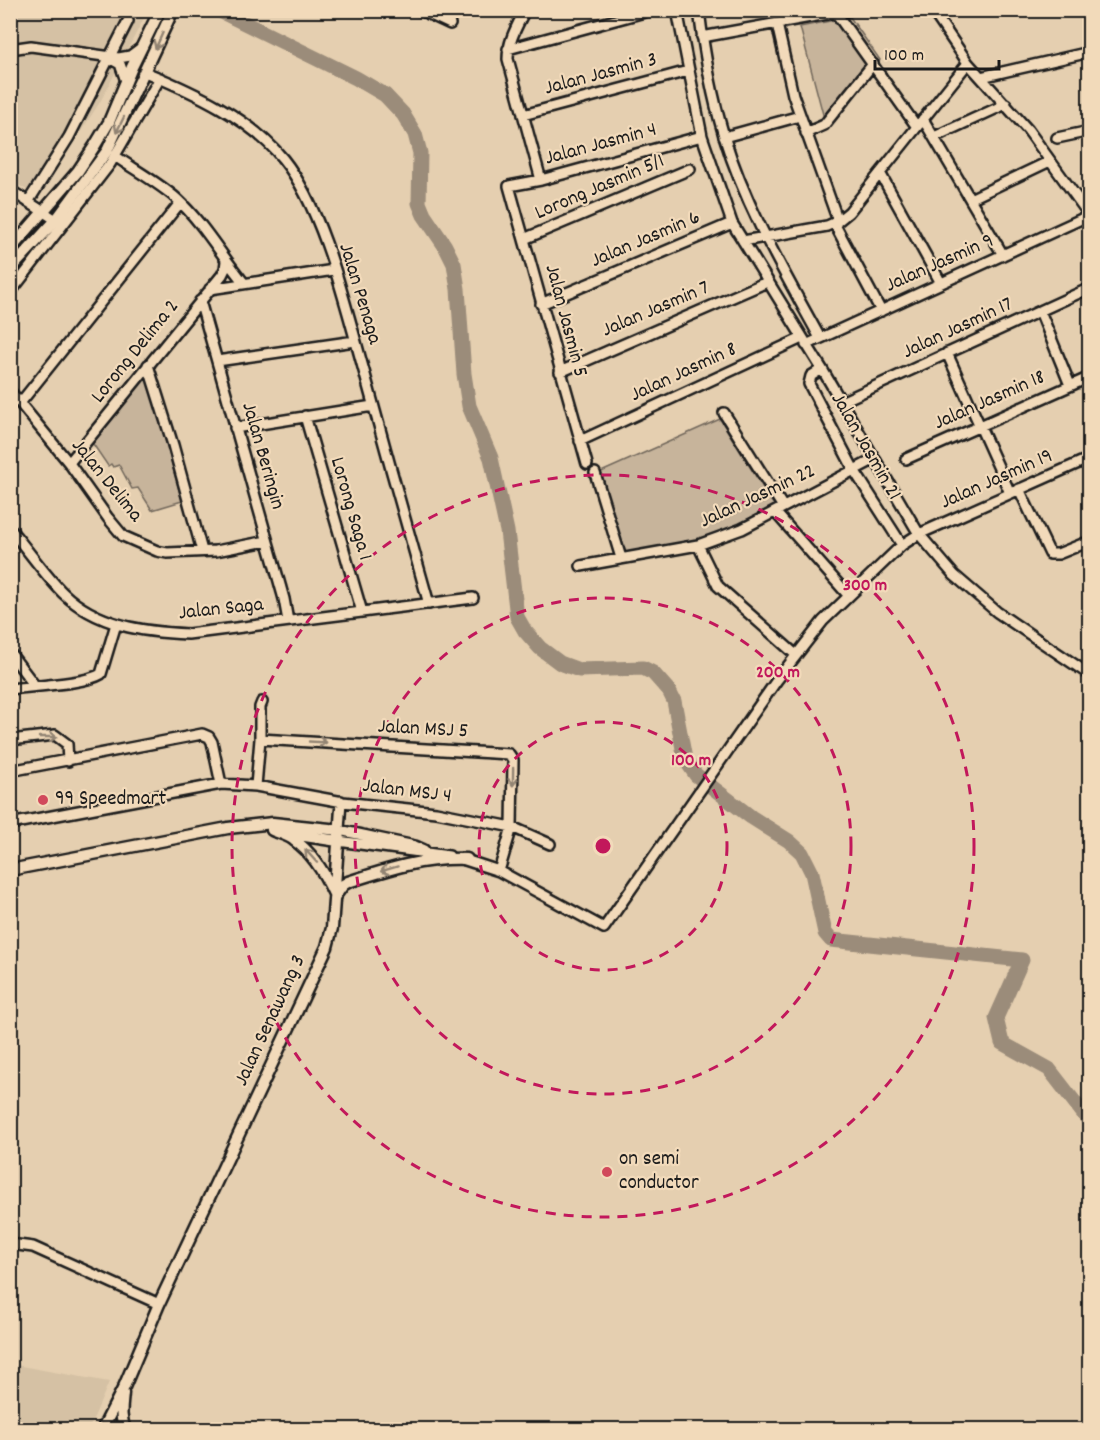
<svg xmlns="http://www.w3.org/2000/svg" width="1100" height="1440" viewBox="0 0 1100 1440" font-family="Dekko,sans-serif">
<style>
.built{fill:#d5c1a4}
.green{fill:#c7b49b;stroke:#72685c;stroke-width:1.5}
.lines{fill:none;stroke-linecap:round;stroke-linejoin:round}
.river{stroke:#9b8c7a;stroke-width:15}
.minor-casing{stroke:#1c1c1c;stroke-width:14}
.tertiary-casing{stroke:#1c1c1c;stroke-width:15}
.minor{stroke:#f2daba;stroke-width:9}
.tertiary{stroke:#f2daba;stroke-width:10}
.oneway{stroke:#928473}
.ring{fill:none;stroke:#c2185b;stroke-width:3;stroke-dasharray:10 8}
.poi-dot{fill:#d1495b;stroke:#f2daba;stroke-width:2}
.labels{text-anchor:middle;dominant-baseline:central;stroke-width:4.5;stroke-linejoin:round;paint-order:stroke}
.street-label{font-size:21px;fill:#1c1c1c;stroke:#f2daba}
.poi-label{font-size:21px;fill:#1c1c1c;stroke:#f2daba;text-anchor:start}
.centre{fill:#c2185b;stroke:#f2daba;stroke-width:3}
.ring-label{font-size:18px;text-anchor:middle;font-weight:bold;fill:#c2185b;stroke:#f2daba;stroke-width:4.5;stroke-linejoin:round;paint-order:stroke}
</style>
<rect width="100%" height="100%" fill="#e5cfb0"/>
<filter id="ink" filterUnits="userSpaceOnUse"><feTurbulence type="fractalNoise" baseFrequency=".0167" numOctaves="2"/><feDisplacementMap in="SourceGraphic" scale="12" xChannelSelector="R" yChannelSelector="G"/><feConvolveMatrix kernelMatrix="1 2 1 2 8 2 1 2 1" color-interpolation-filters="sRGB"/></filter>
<g filter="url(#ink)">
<!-- built -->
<path class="built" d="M11,11h97l36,7 -44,84 -22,34 -42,59 -25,-14z
M10,1364l99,18 -20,47h-78z"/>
<!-- green -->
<path class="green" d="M850,17l30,43 -54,66 -26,-99z
M146,370l36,131 -30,9 -14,-22 -6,1 -13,-24 -6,2 -2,-3 -3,2 -17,-25z
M720,419l55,88 -76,34 -75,14 -25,-82z"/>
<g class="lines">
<!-- river -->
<path class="river" d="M218,10l138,68 29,17 18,19 12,20 5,19 -1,50 5,12 21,31 9,18 4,25 6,85 5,32 22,52 16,73 10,86 8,14 15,17 20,15 19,7 64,-2 10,5 16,18 5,10 11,58 11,16 55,42 38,24 13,12 10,20 13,60 6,7 191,20 -26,58 6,25 47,26 41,53"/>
<defs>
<path id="minor" d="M420,10l30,14
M525,10c-8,16 -17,31 -17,49l33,121
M677,10l25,126 30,87 90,146 97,165 35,41 43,37 93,63
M699,10c5,42 13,86 25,126 22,72 60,136 96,202
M932,10l36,53 60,67 62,86
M836,13l81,114
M777,24l16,71 45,126
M702,37l147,-27
M10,49l21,-3 88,12 11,-2 12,-9
M508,49l144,-39
M111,59l9,5 6,17
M145,72c49,20 105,46 138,87 41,51 63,149 81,212 21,78 43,155 65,233
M981,77l109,-25
M523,115l165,-44
M923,119l80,136
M806,133l18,-8 49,-61
M724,137l76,-21
M934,137l72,-33
M1057,138l33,-7
M115,156c20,14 44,27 62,43 26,24 44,56 67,84
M880,173l61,110
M10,190l46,30
M970,199l80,-38
M28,202l41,-65 59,-116
M834,223l47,88
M524,239l166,-70
M743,241l84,-15 11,-5 11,-9 119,-149
M210,289l124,-19
M10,293l100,-129 50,-86
M200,301l84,298 4,22
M541,304l191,-81
M1040,311l30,74
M806,345l284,-130
M947,353l63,140
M217,361l138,-20
M148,365l25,80 29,106
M822,369l-11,7 -2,8 45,86 48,75
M560,372l207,-90
M10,391l59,72 39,55 15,18 34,15 10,2 49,-2 51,-10
M21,402l159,-199
M841,402l249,-114
M724,413l59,94
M305,416l57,196
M235,428l138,-22
M580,441l222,-103
M906,459l184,-82
M69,463l153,-188 3,-6 1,-8
M587,464l-78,-278 32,-6 161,-44
M595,473l26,85
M1019,489l31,65h8l32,-13
M775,512l74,84
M10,529c18,21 34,45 53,64 34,33 81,39 125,41l285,-36
M698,545l20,41 78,69
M581,566l117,-21 44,-16 133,-70
M10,653l25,33
M10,689c21,-3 75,-5 91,-15l15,-50
M260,739l249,15 4,6 -1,67 -13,44
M10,740l45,-5 12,9 1,17
M10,771l192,-37 7,3 3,5 9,42
M256,786l4,-47v-32l2,-5
M341,801l-2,29 76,16 9,4
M10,824l211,-40 35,2 87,16 93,10 76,15 38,17
M338,841l111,15
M462,859l37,12 105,57 173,-248 46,-59 79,-76 17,-11 171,-76
M10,1244l23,3 126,57"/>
<path id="tertiary" d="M10,250l68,-79 16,-24 15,-25 23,-55 28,-57
M10,270l46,-50 51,-69 66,-141
M272,830c7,3 16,5 22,10 19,13 31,34 40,54
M285,833l53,8
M10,870l218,-42 45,-5 66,7 -7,98 -5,19 -168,357 -35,83 -22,43
M335,896l8,-11 5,-3c40,-13 77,-25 119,-23
M123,1393c-1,13 -4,25 3,37"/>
</defs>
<!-- minor casing -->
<use href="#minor" class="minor-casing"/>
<!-- tertiary casing -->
<use href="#tertiary" class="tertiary-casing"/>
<!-- minor -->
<use href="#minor" class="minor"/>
<!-- tertiary -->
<use href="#tertiary" class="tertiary"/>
</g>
<!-- one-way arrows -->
<defs><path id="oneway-shaft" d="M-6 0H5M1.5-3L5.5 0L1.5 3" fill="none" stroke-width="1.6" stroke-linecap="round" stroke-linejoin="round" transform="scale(1.5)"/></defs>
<g class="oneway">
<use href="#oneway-shaft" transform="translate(159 41) rotate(114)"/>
<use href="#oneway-shaft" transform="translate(120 125) rotate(116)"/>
<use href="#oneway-shaft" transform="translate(48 737)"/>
<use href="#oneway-shaft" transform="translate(318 742) rotate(3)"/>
<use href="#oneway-shaft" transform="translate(513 777) rotate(91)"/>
<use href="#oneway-shaft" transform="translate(311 856) rotate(-132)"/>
<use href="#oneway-shaft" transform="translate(389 869) rotate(163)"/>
</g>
</g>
<!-- distance rings -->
<g class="ring">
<circle cx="603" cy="846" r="124"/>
<circle cx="603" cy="846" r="248"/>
<circle cx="603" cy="846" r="371"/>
</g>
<!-- markers -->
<g class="poi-dot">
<circle cx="43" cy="800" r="6"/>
<circle cx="607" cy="1172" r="6"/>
</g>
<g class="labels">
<!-- street labels -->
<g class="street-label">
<text transform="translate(601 75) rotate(-15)">Jalan Jasmin 3</text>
<text transform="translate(601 145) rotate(-15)">Jalan Jasmin 4</text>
<text transform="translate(600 188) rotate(-23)">Lorong Jasmin 5/1</text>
<text transform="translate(646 240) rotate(-23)">Jalan Jasmin 6</text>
<text transform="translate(940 264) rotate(-24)">Jalan Jasmin 9</text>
<text transform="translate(359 294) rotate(73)">Jalan Penaga</text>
<text transform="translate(656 310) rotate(-23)">Jalan Jasmin 7</text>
<text transform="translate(565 321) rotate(75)">Jalan Jasmin 5</text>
<text transform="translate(958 329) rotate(-25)">Jalan Jasmin 17</text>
<text transform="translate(136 352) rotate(-51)">Lorong Delima 2</text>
<text transform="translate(684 373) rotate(-25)">Jalan Jasmin 8</text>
<text transform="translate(990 401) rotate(-24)">Jalan Jasmin 18</text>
<text transform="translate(865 447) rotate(60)">Jalan Jasmin 21</text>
<text transform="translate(262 456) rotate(74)">Jalan Beringin</text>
<text transform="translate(997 480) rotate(-24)">Jalan Jasmin 19</text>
<text transform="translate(106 481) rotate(51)">Jalan Delima</text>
<text transform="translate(758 497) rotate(-25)">Jalan Jasmin 22</text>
<text transform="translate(350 509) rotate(74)">Lorong Saga 1</text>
<text transform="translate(221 610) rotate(-6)">Jalan Saga</text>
<text transform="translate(423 730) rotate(3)">Jalan MSJ 5</text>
<text transform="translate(407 792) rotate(7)">Jalan MSJ 4</text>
<text transform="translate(271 1021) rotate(-65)">Jalan Senawang 3</text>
</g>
<!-- poi labels -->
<g class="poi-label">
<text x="55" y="800">99 Speedmart</text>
<text x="619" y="1160">on semi<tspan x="619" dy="24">conductor</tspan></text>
</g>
</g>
<circle cx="603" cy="846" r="9" class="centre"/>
<g class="ring-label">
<text x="865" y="590">300 m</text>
<text x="778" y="677">200 m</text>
<text x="691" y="765">100 m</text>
</g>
<!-- margin -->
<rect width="1100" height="1440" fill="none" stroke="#f2daba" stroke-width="36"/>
<rect x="18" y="18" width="1064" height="1404" fill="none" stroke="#1c1c1c" stroke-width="2" filter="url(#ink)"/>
<!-- scale -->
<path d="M875 60v9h124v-9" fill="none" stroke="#1c1c1c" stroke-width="3"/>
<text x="884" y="60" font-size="18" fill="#1c1c1c" stroke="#f2daba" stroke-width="4.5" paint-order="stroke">100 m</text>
</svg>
